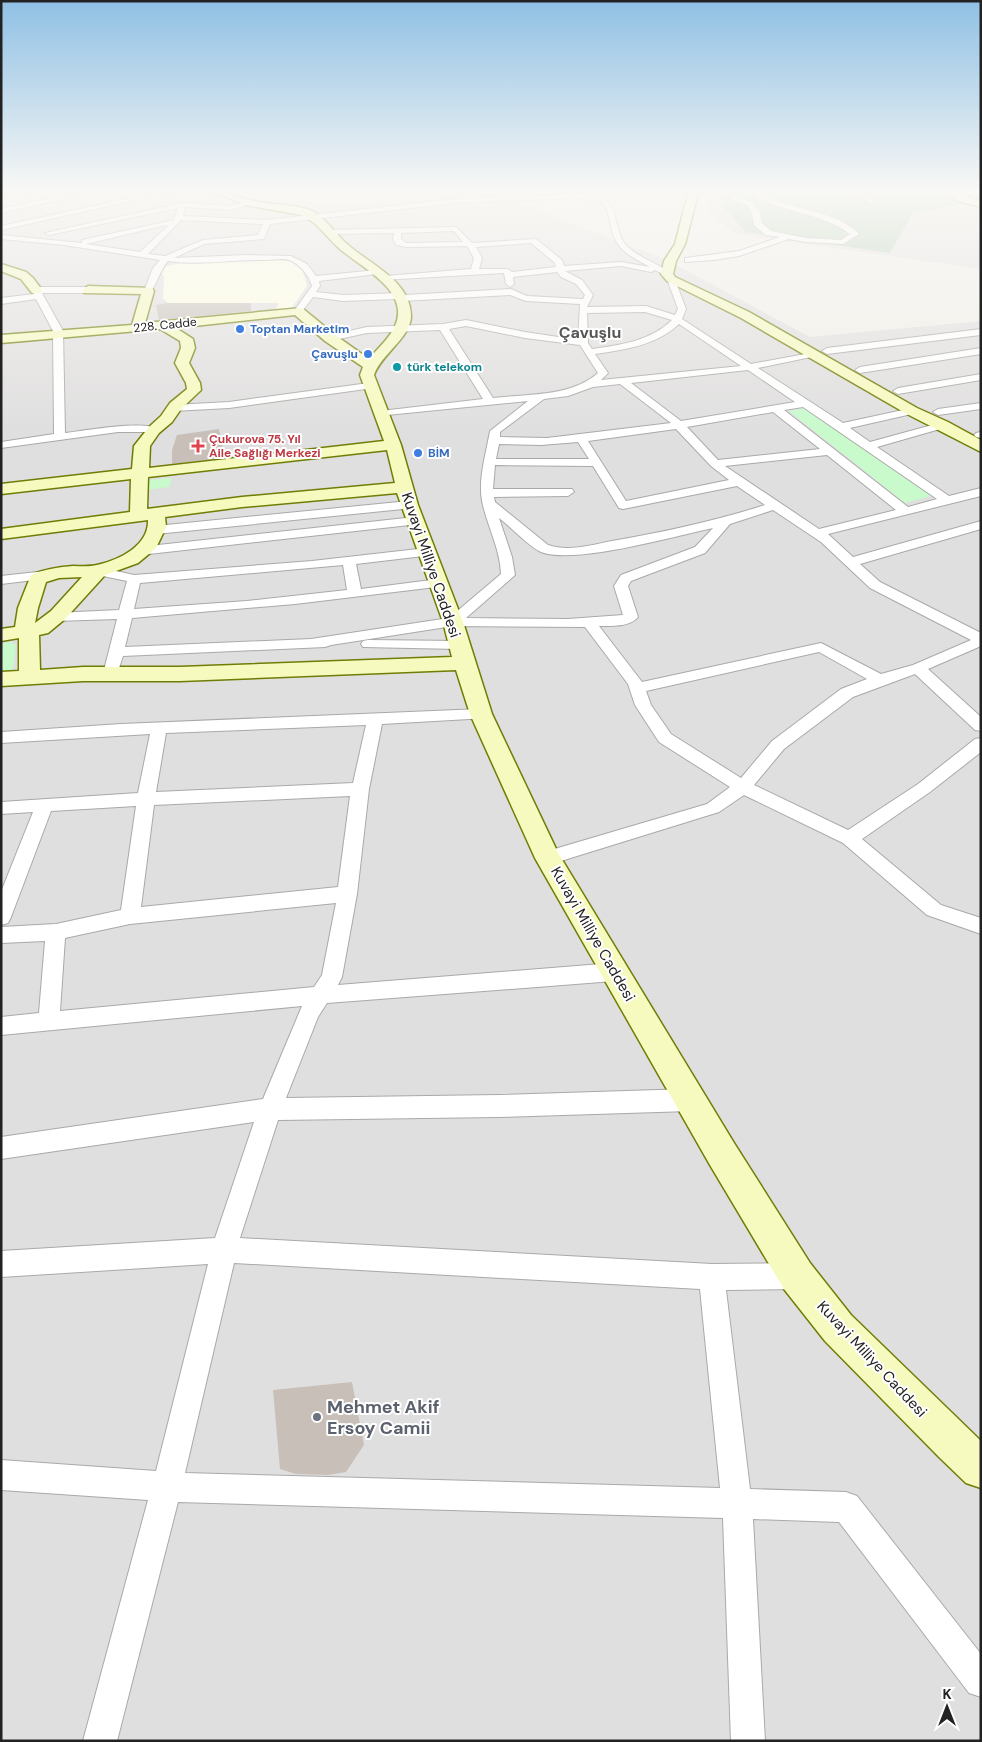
<svg xmlns="http://www.w3.org/2000/svg" width="982" height="1742" viewBox="0 0 982 1742" font-family="'DM Sans',sans-serif">
<style>
.residential{fill:#e0dfdf}
.education{fill:#ffffe5}
.cemetery{fill:#aacbaf}
.park{fill:#c8facc}
.building{fill:#c7bfb8}
.lines{fill:none;stroke-linecap:round;stroke-linejoin:round}
.street-casing{stroke:#a9a9a9;stroke-width:2}
.secondary-casing{stroke:#707d05;stroke-width:3}
.street{fill:#fff;fill-rule:evenodd}
.secondary{fill:#f7fabf;fill-rule:evenodd}
.shop-dot{fill:#3f7fe0;stroke:#fff;stroke-width:2}
.culture-dot{fill:#0f9aa8;stroke:#fff;stroke-width:2}
.health-dot{fill:#e0444e;stroke:#fff;stroke-width:2}
.worship-dot{fill:#6b7280;stroke:#fff;stroke-width:2}
.labels{text-anchor:middle;dominant-baseline:central;stroke-width:4;stroke-linejoin:round;paint-order:stroke}
.far-street-label{font-size:12px;fill:#222;stroke:#fff}
.far-shop-label{font-size:12px;font-weight:bold;fill:#366cbe;stroke:#fff;text-anchor:start}
.far-culture-label{font-size:12px;font-weight:bold;fill:#0d838f;stroke:#fff;text-anchor:start}
.far-health-label{font-size:12px;font-weight:bold;fill:#be3a42;stroke:#fff;text-anchor:start}
.street-label{font-size:15px;fill:#222;stroke:#fff}
.far-district-label{font-size:16px;font-weight:bold;fill:#555;stroke:#fff}
.near-worship-label{font-size:18px;font-weight:bold;fill:#5b616d;stroke:#fff;text-anchor:start}
</style>
<rect width="100%" height="100%" fill="#f2efe9"/>
<!-- residential -->
<path class="residential" d="M1,190h265l-1,5 78,10 145,-14 181,70 141,76 171,-16v1420h-980z
M707,190h274v79l-246,-35 -27,-23z"/>
<!-- education -->
<path class="education" d="M265,258l28,1 9,9 5,18 -16,23h-15l3,-6h-111l-5,-5 1,-22 -6,-6 3,-3 27,-5z"/>
<!-- cemetery -->
<path class="cemetery" d="M724,190h124l90,3 26,11 -51,9 -23,40 -145,-21 -24,-28z"/>
<!-- park -->
<path class="park" d="M804,408l127,88 -26,7 -116,-92z
M172,478l-3,9 -23,3 1,-10z
M11,642l5,3 -4,33 -11,1v-36z"/>
<!-- building -->
<path class="building" d="M168,303h83v8l-92,9 -3,-15z
M219,429l4,20 -1,9 -50,6v-14l5,-15z
M352,1382l12,63 -18,27 -18,3 -32,-1 -16,-5 -7,-79z"/>
<g class="lines">
<defs>
<path id="street" d="M26,190h12l-37,9v-4z
M90,190h12l-101,23v-4z
M168,190h12l-179,40v-4z
M755,190h6l-1,4c30,16 76,16 99,40l-16,10 -37,-2 -17,-3 -50,17 -25,4 -29,2v-4l54,-7 41,-14 -14,-2 -12,-10 -2,-12 -4,-8 -17,-6 -1,-1 3,-2 20,7 7,10 1,9 10,9 35,7 35,2 9,-6c-27,-21 -66,-21 -96,-38z
M846,190h8l22,12 -5,1z
M921,190h60v4l-57,-2z
M583,194l25,7c9,12 8,27 15,40 11,17 34,20 48,33l-4,2 -12,-6 -4,2 -30,-6 -56,5 17,9 11,15 -6,12 59,-1 29,9 3,-6 -11,-30 7,-2 12,32 -4,10 69,45 65,-12v4l-58,12 85,55 69,-15 5,3 -1,2 -66,15 20,14 73,-20 5,3 -1,2 -70,20 72,49 32,-8v8l-153,38 25,23 128,-36v8l-121,35 20,18 101,51v13l-53,23 53,48v14l-6,-1 -60,-56 -62,23 -69,52 -30,36 94,45 70,-46 57,-45 6,-1v14l-51,40 -68,47 79,66 40,13v16l-54,-19 -84,-72 -99,-48 -25,17 -171,53 -7,-2 -2,-5 2,-5 166,-49 23,-17 -71,-45 -24,-37 -7,-21 -43,-57 -132,-1 -122,19 -6,2 -202,9 -7,21h-10l-3,-3 14,-55 -62,2 -5,-1 -2,-3 2,-3 5,-1 64,-3 8,-29 -34,-7 -2,-3 2,-3 5,-1 36,8 178,-14 115,-13 7,4 -2,3 -76,9 5,25 78,-10 7,4 -2,3 -149,18 -163,14 -7,29 186,-8 138,-21 52,-44c-1,-26 -14,-48 -19,-73 -4,-23 4,-47 8,-70l38,-30 -151,15 -1,-2 5,-3 102,-12 -43,-69 -73,3 -37,8 -5,-3 2,-2 40,-9 76,-3 23,-4 59,12 53,8 2,-36 -54,-3 -16,-6 -108,6 -4,-2 -55,2 -30,-4 -12,16 -3,1 -4,-3 18,-25c-3,-10 -12,-22 -23,-26 -6,-2 -16,0 -23,0 -32,-1 -66,6 -98,1 -8,9 -13,29 -20,33l-4,-3 9,-23 7,-8 -96,-15 -63,-6v-4l81,8v-3l92,-20 4,-12 -129,27 -4,-2 137,-30 49,3 17,-5 3,2 -1,1 -19,6 -46,-3 -2,9 84,4 198,-22zM583,198l20,5c8,12 6,26 13,38 7,13 22,19 34,26l-29,-5 -57,4 -2,-6 -26,-21 -64,4 -16,-16 -127,3 -4,2 4,2 65,-1 -1,6 3,6 10,2 61,-1 7,12 -3,11 -86,7h-3v4l122,-7 2,11 4,3 4,-3 -1,-7 44,-5 4,5 15,7 9,11 -2,4 -56,-3 -16,-7 -106,6 -4,-2 -58,2 -27,-3 4,-6 -1,-5 58,-7 4,-2 -4,-2 -61,6 -9,-12 -16,-8 -44,-1 -73,3 30,-14 60,-5 6,-15 195,-22zM181,220l82,4 -5,11 -55,5 -38,16 -17,-2zM169,225l-29,27 -54,-8 76,-18zM454,231l9,11 -57,1 -5,-4v-6zM531,243l24,20 1,4 -44,5 -4,-3h-29l3,-11 -6,-11zM645,312l27,8c-21,21 -52,25 -80,29l-4,-6 -1,-30zM679,324l62,42 -140,14 7,-7 -13,-19c29,-4 62,-9 84,-30zM466,326l59,12 55,7 18,28c-27,24 -71,21 -105,25l-44,-69zM748,370l47,32 -114,19 -50,-38zM620,384l51,39 -124,15 -47,-1v-5l44,-33 24,-3 25,-9zM803,407l134,92 -29,8 -124,-97zM773,412l47,37 -102,11 -31,-33zM676,429l35,37 18,14 -103,21 -38,-60zM578,442l11,17h-93l3,-15 42,1zM827,455l69,55 -77,19 -94,-63zM495,465l98,1 26,42 4,1 114,-23 28,19c-50,16 -101,27 -153,36 -21,4 -44,11 -64,4l-53,-43 -1,-5 74,-1 6,-4 -2,-3h-79zM773,510l48,32 49,46 101,52 -58,25 -32,9 -60,-31 -179,39 -43,-56c13,0 31,1 39,-9l-10,-31 3,-5 74,-28 25,-29zM499,518c12,9 29,28 42,34 33,13 134,-16 172,-24l-18,19 -74,28 -7,11 9,29 -55,4 -102,-1 49,-43 -3,-18zM343,565l4,25 -100,11 -113,8 6,-26zM819,652l48,27 -26,10 -69,52 -31,37 -70,-44 -20,-29 -5,-14z
M36,287h52l4,3 -4,3h-46l21,38 2,102c18,-2 83,-14 94,-3l-1,2h-40l-117,16v-6l53,-8 -1,-103 -17,-32 -35,5v-6l33,-4 -2,-4z
M981,329v6l-154,19 -5,-3 5,-3z
M981,348v6l-121,19 -5,-3 5,-3z
M981,374v6l-83,14 -5,-3 5,-3z
M369,383l4,1v4l-144,20 -56,3 -5,-3 5,-3 56,-3z
M981,403v6l-43,6 -5,-3 5,-3z
M980,432l1,6 -5,-1 -2,-2 2,-2z
M409,501l6,4 -2,3 -257,26 -6,-4 6,-4z
M415,517l4,1 2,3 -2,3 -279,31 -7,-4 7,-4z
M46,571l7,4 -2,3 -50,6v-8z
M368,640l91,1 5,1 2,3 -2,3 -5,1 -96,-2 -2,-3 2,-3z
M481,709l6,1 2,4 -2,4 -105,6 -13,65 -12,105 -15,83 -4,8 276,-22 7,3 3,6 -3,6 -7,3 -287,22 -9,14 -32,81 213,-3 191,-6 8,3 3,8 -3,8 -8,3 -191,6 -221,3 -38,118 472,26 85,-1 9,4 4,9 -4,9 -9,4 -71,1 24,199 96,3 11,4 124,158v43l-12,-4 -130,-171 -86,-3 12,222h-34l-8,-223 -545,-16 -61,239h-34l65,-241 -147,-10v-30l155,11 52,-207 -207,13v-26l214,-13 39,-116 -253,37v-22l262,-38 39,-93 -301,29v-18l38,-4 6,-72 -44,2v-16l55,-3 65,-14 15,-104 -85,5 -40,106 -3,6 -7,2v-33l32,-80 -32,2v-12l137,-9 12,-59 -149,9v-11l120,-8zM366,725l-13,58 -197,9 10,-59zM350,796l-12,91 -197,20 13,-102zM336,903l-14,72 -8,12 -254,24 5,-73 65,-14zM234,1263l466,26 20,199 -535,-15z"/>
<path id="secondary" d="M210,190c16,0 26,7 40,10 19,6 51,3 67,14 11,8 20,21 30,30 22,20 63,36 64,71 1,22 -30,39 -37,60l27,70 17,60 45,117 29,92 66,139 176,290 76,120 41,52 130,126v47l-15,-5 -27,-26 -114,-116 -41,-52 -74,-124 -175,-307 -65,-144 -14,-44 -276,11h-97l-82,5v-14l18,-1v-33l-18,3v-12l14,-2 3,-19 13,-33c14,-6 28,-8 42,-9 8,0 16,1 24,-1 22,-5 52,-19 51,-45l-147,19v-10l129,-17 1,-33 -130,15v-10l131,-15 2,-23 15,-19 12,-11 9,-13 17,-14 -1,-6 -11,-20 6,-15 -1,-7 -20,-12 -159,14v-8l131,-10 9,-31 -57,-1 -2,-3 6,-4 64,2 2,3 -9,32 157,-15 33,27 34,24c8,-10 21,-21 26,-33 16,-35 -33,-58 -55,-77 -13,-11 -23,-28 -39,-34l-56,-10zM295,315l30,26 38,26 -3,8 24,66 -235,27 1,-22 9,-13 13,-11 9,-13 20,-19 -1,-7 -11,-20 6,-15 -2,-9 -17,-11zM387,450l8,33 -153,14 -95,12 1,-32zM397,493l46,129 9,35 -272,10h-97l-43,3 -1,-35 9,-2 17,-14 40,-44 33,-12 18,-15 10,-21 -1,-10 77,-10zM82,577l-31,34 -16,12 3,-15 8,-26 13,-4z
M689,190h10l-14,54 -9,17 -3,13 2,3 74,35 168,96 31,14 33,18v12l-74,-38 -166,-96 -74,-37 -6,-7 3,-13 11,-17z
M939,190c15,0 27,7 42,11v6l-23,-6z
M1,264l25,8 7,6 9,12 -2,3h-8l-11,-14 -20,-8z"/>
</defs>
<!-- street casing -->
<use href="#street" class="street-casing"/>
<!-- secondary casing -->
<use href="#secondary" class="secondary-casing"/>
<!-- street -->
<use href="#street" class="street"/>
<!-- secondary -->
<use href="#secondary" class="secondary"/>
</g>
<!-- sky -->
<linearGradient id="sky" x2="0" y2="1"><stop stop-color="#8fc0e4"/><stop offset="0.44" stop-color="#f9f8f5"/><stop offset="1" stop-color="#f9f8f5" stop-opacity="0"/></linearGradient>
<rect width="982" height="434" fill="url(#sky)"/>
<!-- markers -->
<g class="shop-dot">
<circle cx="240" cy="329" r="5"/>
<circle cx="368" cy="354" r="5"/>
<circle cx="418" cy="453" r="5"/>
</g>
<circle class="culture-dot" cx="397" cy="367" r="5"/>
<path class="health-dot" d="M195.5 438.5h5v5h5v5h-5v5h-5v-5h-5v-5h5z"/>
<circle class="worship-dot" cx="317" cy="1417" r="5"/>
<g class="labels">
<!-- far-street labels -->
<g class="far-street-label">
<text transform="translate(165 325) rotate(-6)">228. Cadde</text>
</g>
<!-- far-shop labels -->
<g class="far-shop-label">
<text x="250" y="329">Toptan Marketim</text>
<text x="358" y="354" text-anchor="end">Çavuşlu</text>
<text x="428" y="453">BİM</text>
</g>
<!-- far-culture labels -->
<g class="far-culture-label">
<text x="407" y="367">türk telekom</text>
</g>
<!-- far-health labels -->
<g class="far-health-label">
<text x="209" y="439">Çukurova 75. Yıl<tspan x="209" dy="14">Aile Sağlığı Merkezi</tspan></text>
</g>
<!-- street labels -->
<g class="street-label">
<text transform="translate(431 565) rotate(71)">Kuvayi Milliye Caddesi</text>
<text transform="translate(593 934) rotate(60)">Kuvayi Milliye Caddesi</text>
<text transform="translate(872 1359) rotate(47)">Kuvayi Milliye Caddesi</text>
</g>
<!-- far-district labels -->
<g class="far-district-label">
<text x="590" y="332">Çavuşlu</text>
</g>
<!-- near-worship labels -->
<g class="near-worship-label">
<text x="327" y="1407">Mehmet Akif<tspan x="327" dy="21">Ersoy Camii</tspan></text>
</g>
</g>
<!-- border -->
<rect width="982" height="1742" fill="none" stroke="#222222" stroke-width="5"/>
<!-- north arrow -->
<g transform="translate(947 1707)" stroke="#ffffff" stroke-width="4" paint-order="stroke">
<path d="M0-4L9 19L0 12L-9 19Z" fill="#222222"/>
<text y="-8" font-size="14" font-weight="bold" text-anchor="middle" fill="#222222">K</text>
</g>
</svg>
